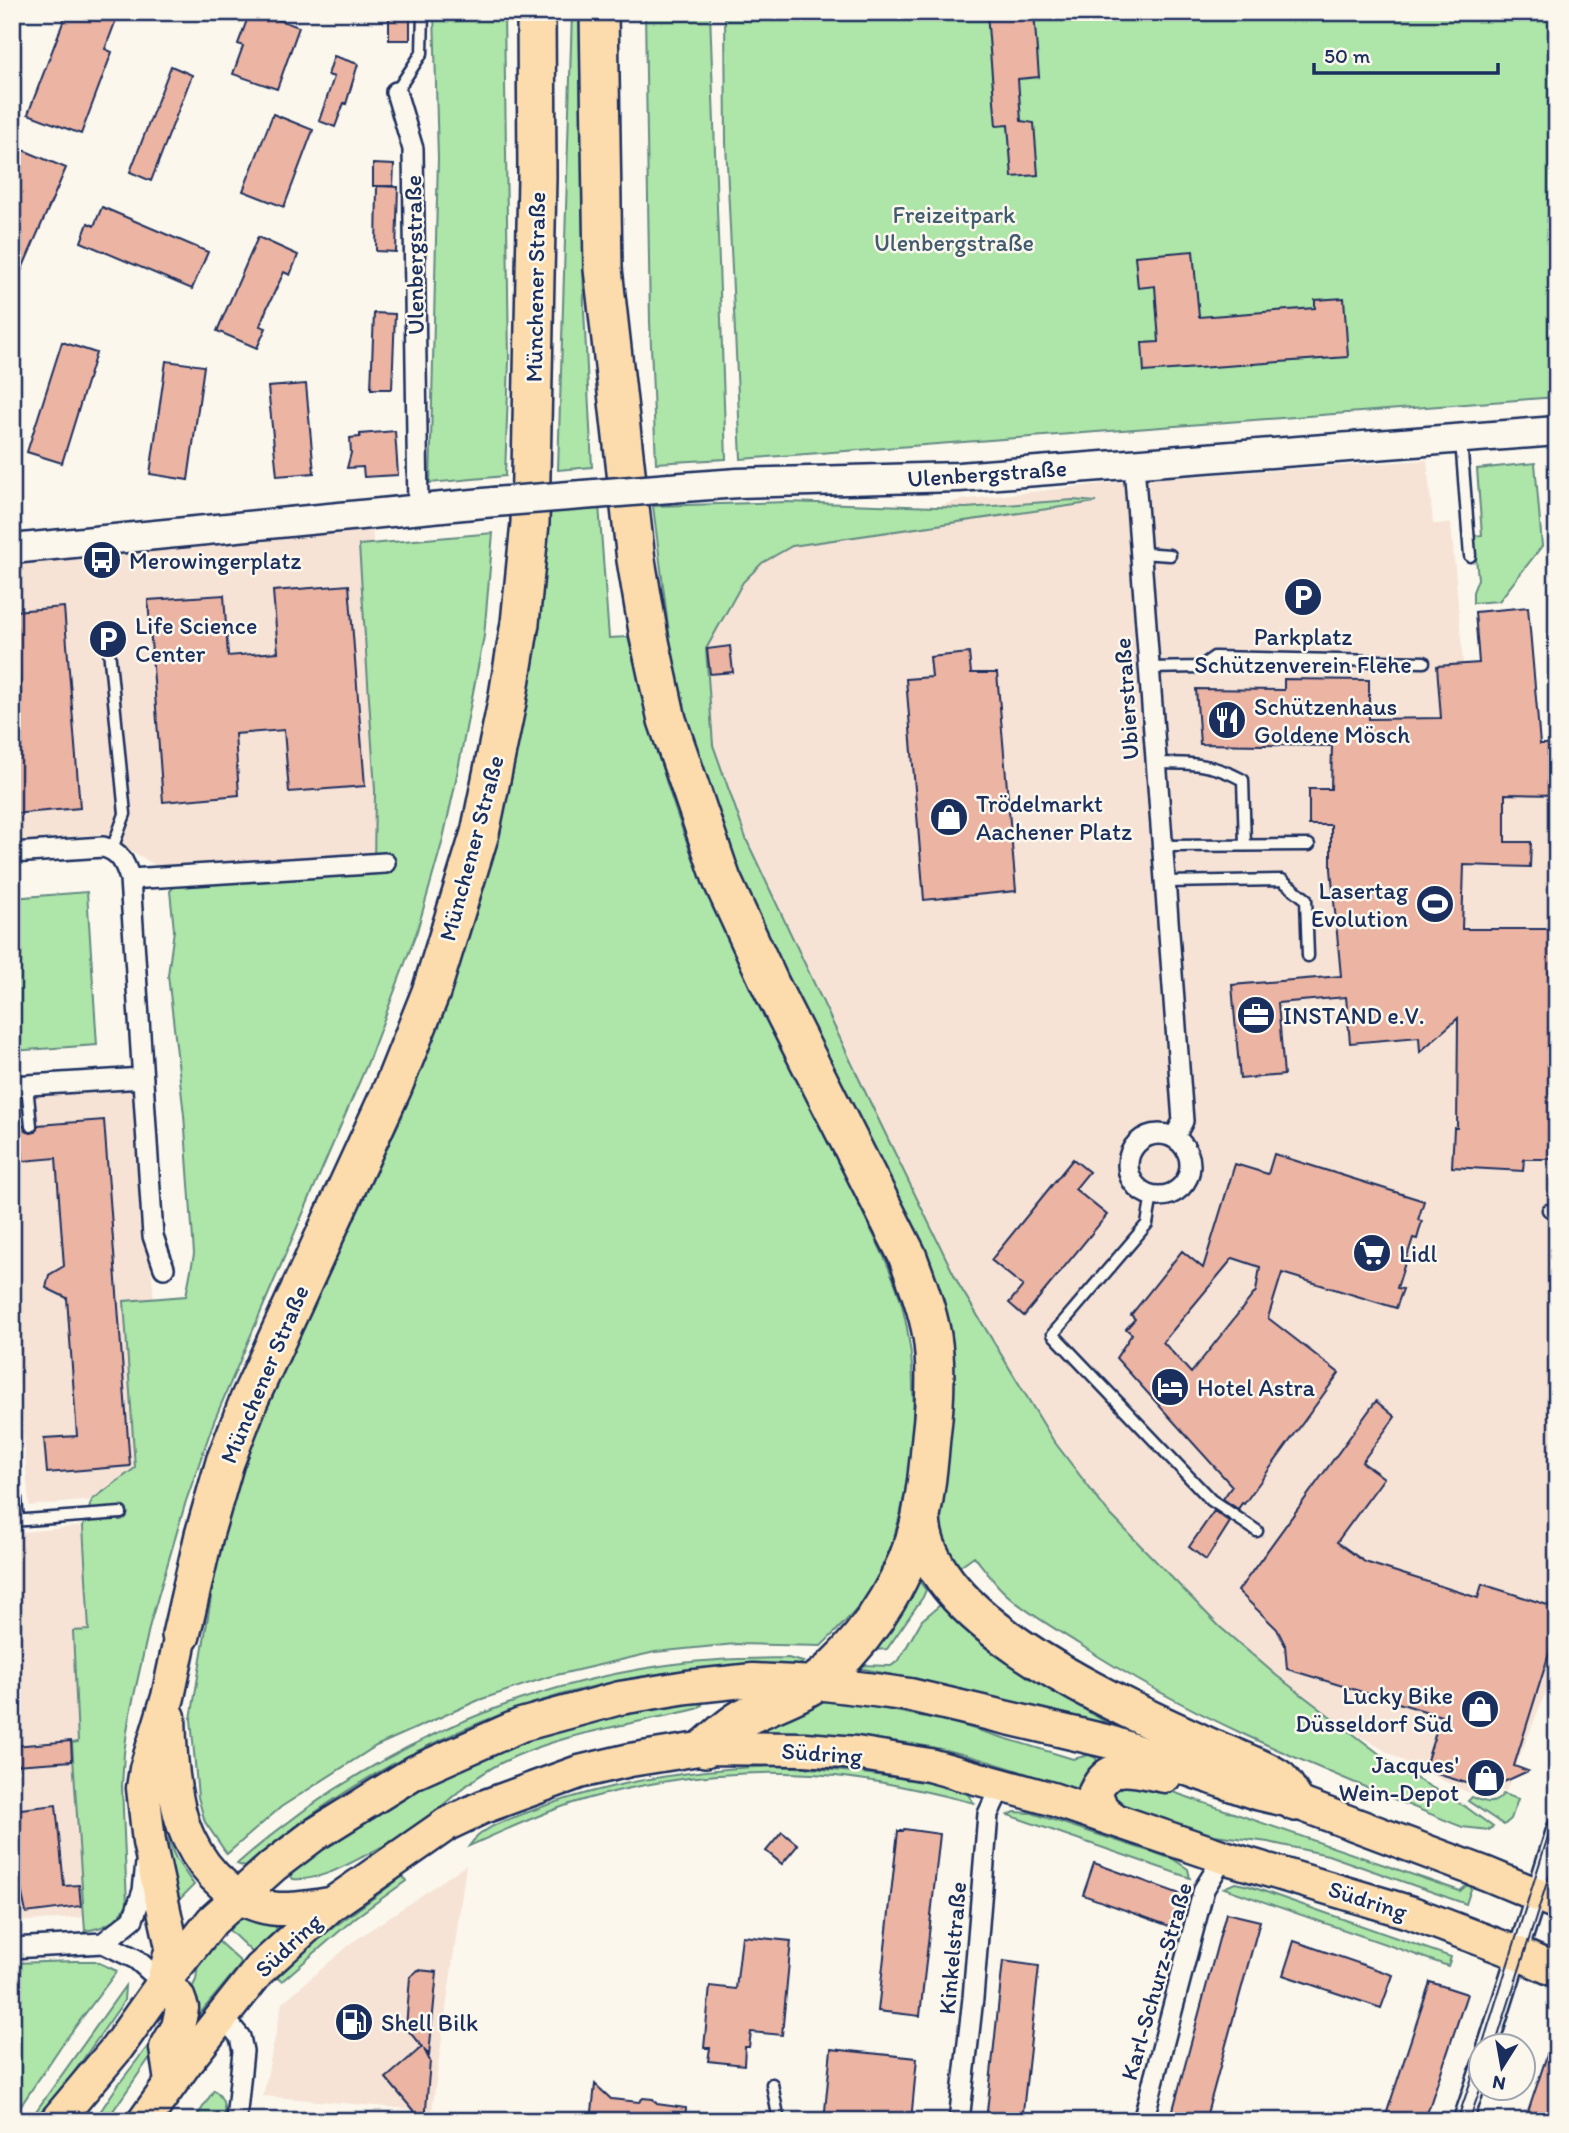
<svg xmlns="http://www.w3.org/2000/svg" width="1569" height="2133" viewBox="0 0 1569 2133" font-family="Itim,sans-serif">
<style>
.built{fill:#f6e3d6}
.green{fill:#aee5a8;stroke:#648a83;stroke-width:2}
.building{fill:#ecb4a3;stroke:#1b2f5e;stroke-width:2;fill-rule:evenodd}
.lines{fill:none;stroke-linecap:round;stroke-linejoin:round}
.lane-casing{stroke:#1b2f5e;stroke-width:15}
.street-casing{stroke:#1b2f5e;stroke-width:24}
.secondary-casing{stroke:#1b2f5e;stroke-width:33}
.primary-casing{stroke:#1b2f5e;stroke-width:37}
.highway-casing{stroke:#1b2f5e;stroke-width:42}
.lane{stroke:#fbf7ec;stroke-width:10}
.street{stroke:#fbf7ec;stroke-width:19}
.secondary{stroke:#fbf7ec;stroke-width:28}
.primary{stroke:#fcdcac;stroke-width:32}
.highway{stroke:#fcdcac;stroke-width:37}
.tram{stroke:#1b2f5e;stroke-width:2}
.secondary-bridge-casing{stroke:#1b2f5e;stroke-width:33;stroke-linecap:butt}
.secondary-bridge{stroke:#fbf7ec;stroke-width:28}
.labels{text-anchor:middle;dominant-baseline:central;stroke-width:5;stroke-linejoin:round;paint-order:stroke}
.park-label{font-size:24px;fill:#405c70;stroke:#fbf7ec}
.street-label{font-size:24px;fill:#1b2f5e;stroke:#fbf7ec}
.poi-label{font-size:24px;fill:#1b2f5e;stroke:#fbf7ec;text-anchor:start}
</style>
<rect width="100%" height="100%" fill="#fbf7ec"/>
<filter id="ink" filterUnits="userSpaceOnUse"><feTurbulence type="fractalNoise" baseFrequency=".0143" numOctaves="2"/><feDisplacementMap in="SourceGraphic" scale="14" xChannelSelector="R" yChannelSelector="G"/><feConvolveMatrix kernelMatrix="1 2 1 2 8 2 1 2 1" color-interpolation-filters="sRGB"/></filter>
<g filter="url(#ink)">
<!-- built -->
<path class="built" d="M1427,460l6,64 18,-1 19,219 87,1v921l-51,127 -39,1 -66,-32 -55,-32 -69,-52 -57,-49 -113,-116 -54,-71 -94,-155 -90,-185 -122,-259 -34,-96 -7,-96 37,-67 19,-19 30,-17 168,-46 187,-21z
M372,525l17,257 -2,81 -216,12 -67,-41 -92,7v-283z
M137,1085l32,408 -140,13 -17,-211v-196z
M83,1526l6,104 -16,1 5,112h-5l17,174 -78,5v-389z
M466,1865l-34,246 -169,-15 19,-93 72,-62z"/>
<!-- green -->
<path class="green" d="M434,12h70l5,348 -4,116 -75,7 8,-325z
M572,12h8l4,298 8,157 -34,3z
M645,12h65l16,447 -70,4 -6,-141z
M725,12h832v385l-816,62 -15,-316z
M1535,463l7,83 -43,55 -26,2v-11l5,-13 -4,-43 8,-1 -5,-66z
M1073,500l23,2 -304,44 -30,17 -19,19 -37,67 7,96 34,96 122,259 90,185 94,155 54,71 113,116 57,49 121,92 68,39 27,20 -4,3 -27,-3c-131,-54 -264,-105 -383,-183 -22,-14 -61,-37 -78,-55 -10,-10 -18,-22 -27,-33l-18,13 -12,-24 -4,-20v-26l10,-131 -219,-498 -55,-181 -23,-183 134,-4 179,6z
M599,505l10,133 19,-1c21,87 43,175 80,256 45,102 99,200 146,301 16,36 38,73 48,111 21,82 13,197 -25,274 -13,26 -35,46 -56,67l-86,-2 -80,8 -107,25 -69,23 -103,46 -95,61 -54,47 -22,-32 -7,-25 -7,-78 32,-194 20,-65 158,-342 46,-116 32,-98 22,-83 21,-96 16,-95 13,-121z
M493,533l-9,103 -30,154 -12,53 -25,88 -49,131 -154,359 -28,80 -36,123 -21,94 -5,35 -2,33 5,118c-9,18 -23,24 -42,27l-13,-188 6,-1 -5,-111 16,-1 -6,-104 9,-26 43,-32 -11,-167 62,-5 8,-42 -10,-139 -16,-140 6,-45 -4,-39 8,-9 196,-14 1,-78 -16,-245z
M87,892l10,153 -85,6v-153z
M919,1581l7,9 -3,7 -36,52 -14,1 20,-24z
M940,1605c52,46 105,81 164,116l5,7 -32,-5 -126,-36 -92,-19 2,-3 30,1 8,-6 23,-40z
M788,1658l15,4 -5,4c-206,-7 -398,68 -553,201l-8,-3c118,-105 267,-175 423,-198 42,-7 85,-7 128,-8z
M817,1700l58,7 76,15 122,37 16,-4 7,3 1,5 -16,23 -7,3c-53,-17 -106,-37 -161,-45 -53,-8 -106,-11 -160,-11l38,-17z
M699,1703l3,2 -6,4c-65,16 -134,23 -195,54 -26,13 -47,33 -69,51 -20,17 -45,30 -68,42 -21,11 -46,25 -71,23l-2,-3 1,-4c116,-95 259,-154 407,-169z
M776,1766c63,3 122,10 184,23l6,3 8,11c-38,-9 -76,-19 -115,-24 -94,-14 -195,-4 -286,24 -36,12 -70,28 -104,43 13,-19 34,-24 54,-32 82,-32 166,-45 253,-48z
M1135,1779l325,112 7,-6 5,1 -6,18 -138,-49 -60,-13 -61,-8 -89,-30 -4,-8 1,-7z
M1503,1794l15,5 -7,20 -7,6 -36,-24 4,-4c12,5 22,10 31,-3z
M1015,1812l17,1 141,46 15,10 2,9 -182,-63z
M164,1837l3,1 9,21 18,26 -15,15 -10,-31z
M403,1876l3,5 -50,36 -74,64 -5,-3 42,-40z
M1235,1883l14,3 202,71 -3,9 -224,-78z
M240,1917l35,9 2,3 -24,24 -24,-23z
M218,1941l24,22 -44,53 -2,-1 -6,-23 6,-12 2,-17z
M76,1961h19l22,10 -56,75 -49,73v-156z
M125,1986l-1,15 -84,120h-11z
M165,2024l-1,13 -58,84h-12l24,-36z
M214,2090c11,9 11,17 10,31h-30z"/>
<!-- building -->
<path class="building" d="M67,12h52l-14,37 7,3 -31,82 -53,-20z
M250,12h25l-2,6 26,9 -22,62 -44,-15 10,-28 -5,-2z
M389,12h21v28h-21z
M1034,12l5,65 -21,2 3,42 13,2 4,52 -26,2 -4,-52 -12,1 -9,-113z
M334,56l24,8 -12,40 -2,-1 -9,24 -16,-6 15,-44 -6,-2z
M171,66l21,9 -41,106 -21,-9z
M273,114l40,16 -29,77 -41,-16z
M23,150l43,18 -54,124v-118z
M373,164l21,1 -1,21h-20z
M377,186l21,1 -2,65 -20,-1z
M102,207l106,45 -16,37 -111,-47 7,-19 6,3z
M258,237l40,18 -8,20 -6,-3 -17,36 -7,18 6,2 -9,20 -40,-17z
M1193,251l6,66 116,-9v-8l29,-2 4,59 -204,15 -2,-29 17,-1 -4,-56 -17,2 -3,-32z
M374,313l21,1 -3,75h-21z
M62,342l34,11 -34,110 -35,-11z
M166,361l38,5 -16,114 -38,-6z
M306,384l8,89 -37,3 -9,-89z
M395,431l3,44 -34,2 -1,-10 -16,1 4,-15 -1,-15 10,-1v-3z
M349,585l16,201 -76,6 -5,-62 -49,4 4,61 -76,7 -15,-202 76,-5 4,61 50,-4 -5,-61z
M64,607l16,201 -68,6v-104l9,-11 -7,-88z
M1528,607l12,137h17v51l-52,-1v48h26l-1,25 -66,-2 -2,64h95v230h-33l-1,12 -71,-4 2,-39h3l1,-110 -38,34 -1,-15 -69,6 -4,-46 -68,6 6,72 -44,4 -8,-94 109,-9 -10,-107v-44h-22v-36h22l1,-43 -132,-2 -4,-55 88,1v-11l85,1v39l72,-1 -4,-52 42,-3 -4,-51z
M730,646l3,26 -23,2 -3,-25z
M969,653l2,20h26l19,218 -92,9 -18,-221 26,-2 -2,-20z
M104,1120l26,346 -83,7 -3,-35 33,-2 -10,-138 -21,-10 3,-13 15,-9 -8,-108 -33,3 -3,-35h4l1,5 6,2 5,-1 2,-7z
M1274,1154l150,47 -6,19 4,1 -5,18 -4,-1 -16,50 6,1 -7,19 -114,-35 -14,45 71,55 -95,131 -2,-1 -4,6 -15,-10 9,-13 -116,-128 16,-24 -6,-5 9,-10 -4,-4 51,-64 21,17 32,-104 33,10zM1233,1258l27,9 -4,24 -65,82 -28,-31z
M1073,1159l16,13 -14,17 32,26 -83,101 -15,-13 14,-17 -32,-26z
M1376,1401l19,16 -33,45 22,16 -47,64 28,20 113,36 4,-14 75,24v20l-43,138 14,5 -35,16 -20,-2 -49,-15 17,-54 -154,-47 -2,-24 -8,-16 -39,-38z
M1214,1511l16,11 -24,38 -17,-13z
M71,1741l1,20 -57,4 -1,-19z
M56,1805l8,81 15,-1 2,21 -55,7 -5,-24 -5,1 -4,-80z
M904,1829l36,5 -20,182 -42,-5 20,-180h5z
M782,1832l16,13 -16,19 -16,-13z
M1094,1863l89,32 -11,32 -89,-32z
M1226,1913l34,8 -55,200h-35z
M742,1936l49,5 -9,94 -31,-3 -2,15h-4l-1,18 -36,-4 2,-13h-6l6,-62 26,3z
M1294,1941l99,34 -12,33 -98,-33z
M1003,1961l36,5 -17,155h-36z
M418,1970l19,2 -8,83 -5,-6 6,12 -5,60h-3l-36,-43 36,-31 -16,-19 4,-51z
M1430,1982l37,12 -38,114 -5,13h-40z
M1553,2037h4v84h-32z
M831,2049l86,9 -6,63h-87z
M595,2084l16,15 28,3 4,-4 10,1 4,5 29,4 -1,13h-94z"/>
<g class="lines">
<defs>
<path id="lane" d="M396,92l26,-39 1,-41
M1461,440l9,116
M1141,553l29,2
M108,639l17,175 -13,35
M1149,668l51,-1 14,-10 210,5
M1156,763c34,0 56,0 87,17l2,65
M1163,846l146,-1
M1166,882l116,-2 24,19 2,57
M27,1085l4,41
M1152,1195l-5,29 -94,110 158,166 46,31
M1548,1210l9,6
M12,1455l6,65
M12,1521l109,-8
M772,2084l7,37"/>
<path id="street" d="M396,92l17,57 5,360
M1134,464l49,657 -9,17
M12,853l91,-6c17,4 22,16 27,32l23,357 11,32
M130,879l255,-16
M12,1086l131,-8
M1128 1165a31 31 0 1 1 62 0a31 31 0 1 1-62 0Z
M103,1943l30,-24 10,-28 3,-28
M12,1948l91,-5 33,16 27,24
M222,2015l18,22 3,14 -7,70
M1488,2046l69,-217
M959,2121l14,-123 15,-184 7,-15 11,-14
M1143,2121l61,-232 20,-32
M1463,2121l19,-56"/>
<path id="secondary" d="M670,488l68,-5 221,-6 598,-46
M12,549l482,-47"/>
<path id="primary" d="M169,1717c1,37 4,89 20,122 16,34 49,68 89,70 17,1 36,-3 54,-5
M1114,1819l-12,-10 -7,-17c16,-34 41,-21 70,-16
M164,1978l8,-31 -23,-105 -6,-54 3,-19 22,-72 13,-62
M163,1983l15,14 4,11 -4,19 -12,21 5,34
M56,2121l61,-73 46,-65 49,-62 61,-55 41,-31 101,-63 106,-47 99,-27 67,-11 66,-7 63,3 58,7 36,5 200,47 146,51 39,9 192,72 70,29
M144,2121l43,-60 73,-92 72,-65 115,-80 36,-17 96,-35 51,-12 75,-12 100,1 51,4 73,12 123,34 172,58 188,56 100,38 45,20"/>
<path id="highway" d="M599,12l4,257 33,291 13,77 18,83 55,160 49,106 136,269c10,27 20,53 25,81 5,33 3,68 -1,101 -2,26 -5,53 -10,79 -12,57 -48,115 -90,154 -28,26 -57,31 -88,48 -14,8 -26,20 -38,30
M921,1517c2,104 196,187 277,225 16,8 73,29 82,38 6,6 10,15 15,22
M181,1635l23,-100 21,-73 24,-62 144,-313 38,-95 49,-159 27,-131 13,-79 10,-100 7,-346 -1,-165"/>
</defs>
<!-- lane casing -->
<use href="#lane" class="lane-casing"/>
<!-- street casing -->
<use href="#street" class="street-casing"/>
<!-- secondary casing -->
<use href="#secondary" class="secondary-casing"/>
<!-- primary casing -->
<use href="#primary" class="primary-casing"/>
<!-- highway casing -->
<use href="#highway" class="highway-casing"/>
<!-- lane -->
<use href="#lane" class="lane"/>
<!-- street -->
<use href="#street" class="street"/>
<!-- secondary -->
<use href="#secondary" class="secondary"/>
<!-- primary -->
<use href="#primary" class="primary"/>
<!-- highway -->
<use href="#highway" class="highway"/>
<!-- tram -->
<path class="tram" d="M1482,2046l75,-238
M1495,2046l62,-195
M1457,2121l25,-73
M1469,2121l13,-37"/>
<defs>
<path id="secondary-bridge" d="M494,502l176,-14"/>
</defs>
<!-- secondary-bridge casing -->
<use href="#secondary-bridge" class="secondary-bridge-casing"/>
<!-- secondary-bridge -->
<use href="#secondary-bridge" class="secondary-bridge"/>
</g>
</g>
<!-- icons -->
<defs>
<symbol id="bus-disc" viewBox="-11 -11 22 22"><circle r="9.5" fill="#1b2f5e" stroke="#fbf7ec"/><path d="M-5-6H5V4H4V6H2V4H-2V6H-4V4H-5ZM-3.5-4V0h7V-4ZM-3.5 1.2v1.5H-2V1.2ZM2 1.2v1.5H3.5V1.2Z" fill="#fff"/></symbol>
<symbol id="parking-disc" viewBox="-11 -11 22 22"><circle r="9.5" fill="#1b2f5e" stroke="#fbf7ec"/><path d="M-3.5-5.5H1a3.5 3.5 0 0 1 0 7H-1V5.5H-3.5ZM-1-3.4V-.6H.8a1.4 1.4 0 0 0 0-2.8Z" fill="#fff"/></symbol>
<symbol id="restaurant-disc" viewBox="-11 -11 22 22"><circle r="9.5" fill="#1b2f5e" stroke="#fbf7ec"/><path d="M-5-6h1v4h1v-4h1v4h1v-4h1v5L-1.5 .5V6h-2V.5L-5-1ZM5-6V6H3V1.5H1.5Q1.5-4 5-6Z" fill="#fff"/></symbol>
<symbol id="shop-disc" viewBox="-11 -11 22 22"><circle r="9.5" fill="#1b2f5e" stroke="#fbf7ec"/><path d="M-5-2.5h2.3a2.7 3.5 0 0 1 5.4 0H5L5.5 6h-11ZM-1.5-2.5h3a1.5 2.3 0 0 0-3 0Z" fill="#fff"/></symbol>
<symbol id="stadium-disc" viewBox="-11 -11 22 22"><circle r="9.5" fill="#1b2f5e" stroke="#fbf7ec"/><path d="M0-5a6.5 5 0 1 0 0 10a6.5 5 0 1 0 0-10ZM-3.5-1.8h7v3.6h-7Z" fill="#fff"/></symbol>
<symbol id="office-disc" viewBox="-11 -11 22 22"><circle r="9.5" fill="#1b2f5e" stroke="#fbf7ec"/><path d="M-6-3h4V-5.5h4V-3h4V5H-6ZM-1-4.5V-3h2v-1.5ZM-6 0V1H6V0Z" fill="#fff"/></symbol>
<symbol id="supermarket-disc" viewBox="-11 -11 22 22"><circle r="9.5" fill="#1b2f5e" stroke="#fbf7ec"/><path d="M-6-5.5h2.5l.6 2H6L4.5 2H-2.5L-4.4-4H-6ZM-1.5 3.2a1.3 1.3 0 1 0 .1 0ZM3 3.2a1.3 1.3 0 1 0 .1 0Z" fill="#fff"/></symbol>
<symbol id="hotel-disc" viewBox="-11 -11 22 22"><circle r="9.5" fill="#1b2f5e" stroke="#fbf7ec"/><path d="M-6-4.5h1.5V1H6V5H4.5V3h-9V5H-6ZM-4 0a1.8 1.8 0 1 1 3.6 0ZM.5 0V-2.5h3Q6-2.5 6 0Z" fill="#fff"/></symbol>
<symbol id="fuel-disc" viewBox="-11 -11 22 22"><circle r="9.5" fill="#1b2f5e" stroke="#fbf7ec"/><path d="M-5.5-6h7V0h2V4h1.3V-2.5L3-4.5l.8-.8L6-3V5H2.5V1h-1V6h-7ZM-4.2-4.7v3.2H.2V-4.7Z" fill="#fff"/></symbol>
</defs>
<g fill-rule="evenodd">
<use href="#bus-disc" x="80" y="538" width="44" height="44"/>
<use href="#parking-disc" x="1281" y="575" width="44" height="44"/>
<use href="#parking-disc" x="86" y="617" width="44" height="44"/>
<use href="#restaurant-disc" x="1205" y="698" width="44" height="44"/>
<use href="#shop-disc" x="927" y="795" width="44" height="44"/>
<use href="#stadium-disc" x="1413" y="882" width="44" height="44"/>
<use href="#office-disc" x="1234" y="993" width="44" height="44"/>
<use href="#supermarket-disc" x="1350" y="1231" width="44" height="44"/>
<use href="#hotel-disc" x="1148" y="1365" width="44" height="44"/>
<use href="#shop-disc" x="1458" y="1687" width="44" height="44"/>
<use href="#shop-disc" x="1464" y="1756" width="44" height="44"/>
<use href="#fuel-disc" x="332" y="2000" width="44" height="44"/>
</g>
<g class="labels">
<!-- park labels -->
<g class="park-label">
<text x="954" y="214">Freizeitpark<tspan x="954" dy="28">Ulenbergstraße</tspan></text>
</g>
<!-- street labels -->
<g class="street-label">
<text transform="translate(414 255) rotate(-91)">Ulenbergstraße</text>
<text transform="translate(535 287) rotate(-89)">Münchener Straße</text>
<text transform="translate(987 473) rotate(-4)">Ulenbergstraße</text>
<text transform="translate(1126 699) rotate(-94)">Ubierstraße</text>
<text transform="translate(471 848) rotate(-75)">Münchener Straße</text>
<text transform="translate(264 1374) rotate(-67)">Münchener Straße</text>
<text transform="translate(822 1753) rotate(4)">Südring</text>
<text transform="translate(1368 1900) rotate(18)">Südring</text>
<text transform="translate(288 1945) rotate(-43)">Südring</text>
<text transform="translate(952 1948) rotate(-85)">Kinkelstraße</text>
<text transform="translate(1156 1981) rotate(-74)">Karl-Schurz-Straße</text>
</g>
<!-- poi labels -->
<g class="poi-label">
<text x="129" y="560">Merowingerplatz</text>
<text x="135" y="625">Life Science<tspan x="135" dy="28">Center</tspan></text>
<text x="1303" y="636" text-anchor="middle">Parkplatz<tspan x="1303" dy="28">Schützenverein Flehe</tspan></text>
<text x="1254" y="706">Schützenhaus<tspan x="1254" dy="28">Goldene Mösch</tspan></text>
<text x="976" y="803">Trödelmarkt<tspan x="976" dy="28">Aachener Platz</tspan></text>
<text x="1408" y="890" text-anchor="end">Lasertag<tspan x="1408" dy="28">Evolution</tspan></text>
<text x="1283" y="1015">INSTAND e.V.</text>
<text x="1399" y="1253">Lidl</text>
<text x="1197" y="1387">Hotel Astra</text>
<text x="1453" y="1695" text-anchor="end">Lucky Bike<tspan x="1453" dy="28">Düsseldorf Süd</tspan></text>
<text x="1459" y="1764" text-anchor="end">Jacques'<tspan x="1459" dy="28">Wein-Depot</tspan></text>
<text x="381" y="2022">Shell Bilk</text>
</g>
</g>
<!-- margin -->
<rect width="1569" height="2133" fill="none" stroke="#fbf7ec" stroke-width="42"/>
<rect x="21" y="21" width="1527" height="2091" fill="none" stroke="#1b2f5e" stroke-width="2.5" filter="url(#ink)"/>
<!-- north arrow -->
<g transform="translate(1502 2067) rotate(191)"><circle r="33" fill="#fbf7ec" stroke="#a1a7b3" stroke-width="2"/>
<path d="M0-5L12 26L0 18L-12 26Z" fill="#1b2f5e"/>
<text y="-10" font-size="19" font-weight="bold" text-anchor="middle" fill="#1b2f5e">N</text>
</g>
<!-- scale -->
<path d="M1314 63v10h184v-10" fill="none" stroke="#1b2f5e" stroke-width="3.5"/>
<text x="1324" y="63" font-size="21" fill="#1b2f5e" stroke="#fbf7ec" stroke-width="5" paint-order="stroke">50 m</text>
</svg>
